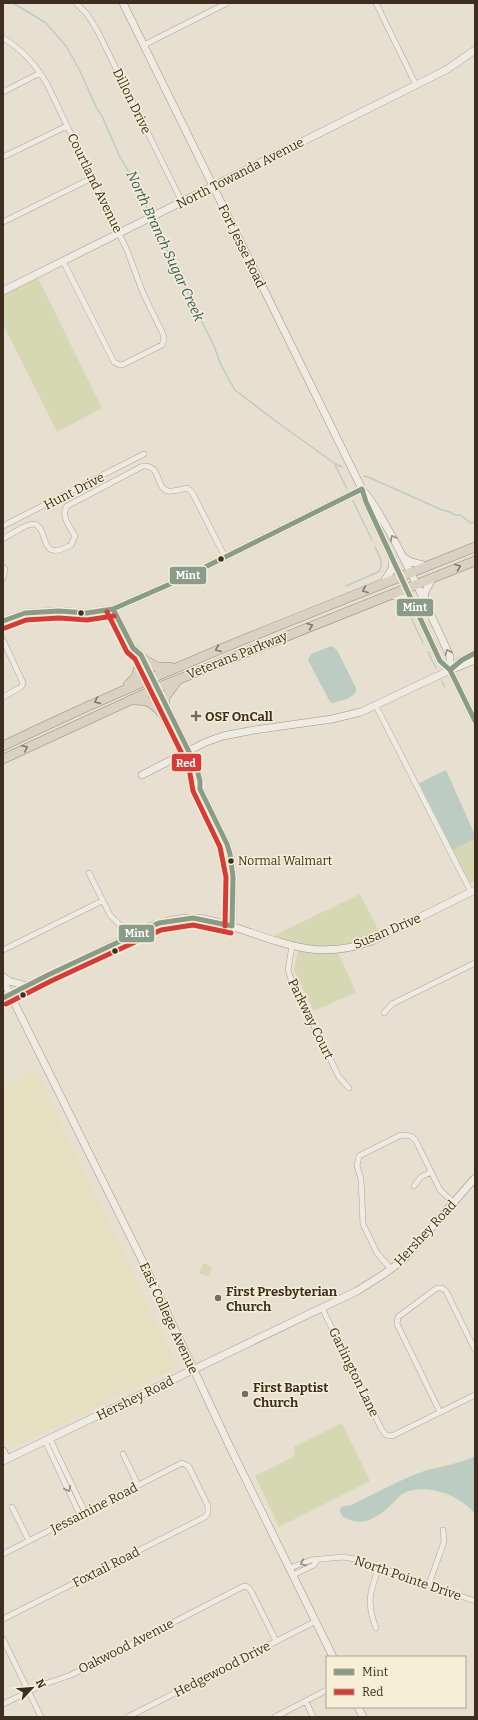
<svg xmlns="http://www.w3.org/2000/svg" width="478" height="1720" viewBox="0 0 478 1720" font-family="Bitter,serif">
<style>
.farmland{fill:#e6dfc2}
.green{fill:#d6d7b3}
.water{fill:#bcccc2}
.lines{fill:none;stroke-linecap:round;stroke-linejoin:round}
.stream{stroke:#bcccc2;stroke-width:1.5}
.street-casing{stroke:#ada599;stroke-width:6}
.secondary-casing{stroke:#9c958a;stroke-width:8}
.highway-casing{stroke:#928b80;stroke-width:10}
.street{stroke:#efebe3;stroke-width:5}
.secondary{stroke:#efebe3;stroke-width:7}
.highway{stroke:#dad1c2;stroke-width:9}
.bus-1-casing{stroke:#f7eed8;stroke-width:8}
.bus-2-casing{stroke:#f7eed8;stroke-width:8}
.bus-1{stroke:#889c87;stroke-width:5}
.bus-2{stroke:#d83b35;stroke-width:5}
.oneway{stroke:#968c82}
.oneway2{stroke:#847769}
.bus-dot{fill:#3d2e20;stroke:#f7eed8;stroke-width:1.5}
.poi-dot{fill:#786c5e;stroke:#f7eed8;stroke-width:1.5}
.labels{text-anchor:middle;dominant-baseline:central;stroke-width:3;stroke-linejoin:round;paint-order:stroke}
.bus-label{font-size:12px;fill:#3d2e20;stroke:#f7eed8;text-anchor:start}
.street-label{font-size:13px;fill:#3d2e20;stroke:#f7eed8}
.poi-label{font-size:13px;font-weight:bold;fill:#3d2e20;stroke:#f7eed8;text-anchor:start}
.water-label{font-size:14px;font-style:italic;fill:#2f5d5a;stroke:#f7eed8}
.line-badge{stroke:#f7eed8;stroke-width:1.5}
.badge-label{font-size:11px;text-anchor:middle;font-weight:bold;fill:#fff}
</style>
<rect width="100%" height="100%" fill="#e7e0d1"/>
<!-- farmland -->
<path class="farmland" d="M36,1070l142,297 -167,82 -8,-15v-348z"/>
<!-- green -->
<path class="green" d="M38,278l64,130 -45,24 -54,-107v-31z
M474,839l1,3v39l-5,3 -17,-34z
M360,894l20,39 -22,9 -23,4 21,46 -42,19 -20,-41 4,-20 -26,-7 3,-8z
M203,1263l9,4 -4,10 -9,-4z
M342,1423l28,58 -91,46 -24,-51 36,-18 4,-4 -1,-7z"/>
<!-- water -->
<path class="water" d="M331,646l6,4 19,38c1,10 -15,12 -23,15l-3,-1 -22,-42 3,-6z
M446,770l29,65 -1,4 -21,11 -34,-67z
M475,1456v58c-15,-19 -50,-32 -73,-20 -3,2 -6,6 -9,9 -16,15 -30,26 -51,13l-2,-5 1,-4 10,-2c24,-11 48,-25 73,-34 17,-5 35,-7 51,-15z"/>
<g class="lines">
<!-- stream -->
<path class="stream" d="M13,3l33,20 20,23 13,23 18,40 5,7 16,37 22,39 10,23
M152,220l62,126 7,19 14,25 42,32 57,41 8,4
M335,465l12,24
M364,476l4,1 74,33 8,2 5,3h5l11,8 4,-1
M353,501l19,39
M346,586l32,-14c7,-8 1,-17 -3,-25
M406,607l17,36
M428,652l8,16
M442,681l3,6"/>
<defs>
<path id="street" d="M76,3l11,11 10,16 85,172
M376,3l40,82
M3,38c20,12 32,26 44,46l80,166 16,43 20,41 1,6 -2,5 -38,19 -4,1 -6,-3 -51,-101
M144,45l83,-42
M3,92l37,-19
M3,157l64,-31
M3,222l89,-44
M3,526l141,-72
M3,539c7,-4 24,-16 31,-15 16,4 3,40 37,21l4,-9c-5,-9 -15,-21 -8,-30l76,-40c19,-1 12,22 25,25 5,1 14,-2 19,-3l5,4 33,65
M3,567l2,3 -2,8
M3,640l20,43 -2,4 -18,10
M376,706l95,186
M89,873l21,42 9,9 7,13
M292,946l-4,24 3,9 48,98 10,11
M3,950l99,-49
M3,998l7,-3
M384,1013l8,-9 83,-41
M414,1186l7,-9 10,-5
M391,1269l-14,-16 -14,-29 -2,-45 -4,-13 2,-10 42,-21 10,1 5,5 24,49 13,12
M322,1308l60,122 4,5 6,1 83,-41
M440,1412l-43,-88 1,-7 39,-29h5l4,3 29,59
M50,1439l35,73
M45,1441l35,74
M123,1454l15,31
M12,1507l17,34
M3,1554l179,-91 6,3 2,3 18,37v7l-3,4 -202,102
M290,1568l21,-8 32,-3 12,2 120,42
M293,1575l21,-10 3,-5
M429,1584l15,-42 -1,-12
M376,1628c-10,-25 -6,-37 3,-61
M3,1639l38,78
M306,1701l7,16
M3,1704l39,-19 29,-10 173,-89 4,1 3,4 25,50
M128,1717l188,-96
M275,1717l52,-27"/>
<path id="secondary" d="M123,3l239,486 4,13 74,159 10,9 25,51
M3,291l443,-221 29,-20
M363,491c10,10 15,21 22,33 25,42 44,88 65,132v14
M403,557l8,5 16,4
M383,583l9,-14 1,-10
M390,595l14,3 9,7
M424,602l1,-10 8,-15
M113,609l20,39 3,10 25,54 30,58 3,11 6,8 27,55 3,10 3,23 -1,49
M3,621l22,-8 34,-2 28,2 26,-4 64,-28 185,-92
M134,648l7,7 55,111 4,15v8
M453,667l9,-7 13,-7
M142,775l64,-33 17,-6 31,-6 78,-11 29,-7 89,-42 25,-10
M3,977l6,4 18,5
M3,980l144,290 82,175 104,212
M10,995l138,-68c14,-5 29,-9 44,-9 16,0 33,6 48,11 48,16 81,31 132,12l103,-51
M3,1451l4,8
M3,1461l354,-170 27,-17 19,-14 72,-82
M358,1707l5,10"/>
<path id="highway" d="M143,659l14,8h13
M128,685l8,-8 3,-11
M134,700c15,0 17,2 27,12
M165,705v-8l12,-16
M3,746c154,-75 313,-135 472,-199
M3,759l154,-71 318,-127"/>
</defs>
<!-- street casing -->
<use href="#street" class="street-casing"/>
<!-- secondary casing -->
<use href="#secondary" class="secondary-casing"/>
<!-- highway casing -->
<use href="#highway" class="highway-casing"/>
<!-- street -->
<use href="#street" class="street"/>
<!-- secondary -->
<use href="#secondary" class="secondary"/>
<!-- highway -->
<use href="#highway" class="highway"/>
<defs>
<path id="bus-1" d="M362,489l4,13 74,159 10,9 25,51
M3,621l22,-8 34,-2 28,2 26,-4 64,-28 185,-92
M450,670l12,-10 13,-7
M3,998l45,-23 111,-52 34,-5 39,8 1,-49 -3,-23 -3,-10 -27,-55v-8l-4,-15 -55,-111 -8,-7 -20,-39"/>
<path id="bus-2" d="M107,612l20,40 8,7 54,109 4,23 27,56 6,30 -1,49
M5,628l21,-8 33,-2 28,2 27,-4
M6,1004l45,-23 110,-51 32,-5 38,8"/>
</defs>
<!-- bus-1 casing -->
<use href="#bus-1" class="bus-1-casing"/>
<!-- bus-2 casing -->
<use href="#bus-2" class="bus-2-casing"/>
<!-- bus-1 -->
<use href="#bus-1" class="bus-1"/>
<!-- bus-2 -->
<use href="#bus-2" class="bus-2"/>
</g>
<!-- one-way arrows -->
<defs><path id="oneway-chevron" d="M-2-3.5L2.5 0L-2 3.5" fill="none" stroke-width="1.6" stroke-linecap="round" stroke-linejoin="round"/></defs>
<g class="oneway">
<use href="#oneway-chevron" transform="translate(393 538) rotate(-118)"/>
<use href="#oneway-chevron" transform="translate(448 652) rotate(-112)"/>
<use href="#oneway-chevron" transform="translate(68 1489) rotate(65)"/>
<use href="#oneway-chevron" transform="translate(303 1563) rotate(157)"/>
</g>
<g class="oneway2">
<use href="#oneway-chevron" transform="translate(458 567) rotate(-21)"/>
<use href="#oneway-chevron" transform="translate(365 590) rotate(158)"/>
<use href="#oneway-chevron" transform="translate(310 626) rotate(-22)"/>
<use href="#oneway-chevron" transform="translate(218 649) rotate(158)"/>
<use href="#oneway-chevron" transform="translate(97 701) rotate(156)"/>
<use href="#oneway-chevron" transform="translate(25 748) rotate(-26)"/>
</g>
<!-- markers -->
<g class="bus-dot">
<circle cx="221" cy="559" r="3.5"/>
<circle cx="81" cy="613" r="3.5"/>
<circle cx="231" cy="861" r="3.5"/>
<circle cx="115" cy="951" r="3.5"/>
<circle cx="23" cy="995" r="3.5"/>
</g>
<g class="poi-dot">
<path d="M194 710h4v4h4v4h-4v4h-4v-4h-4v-4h4z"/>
<circle cx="218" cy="1298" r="4"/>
<circle cx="245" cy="1394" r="4"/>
</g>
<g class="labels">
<!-- bus labels -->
<g class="bus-label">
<text x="238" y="861">Normal Walmart</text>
</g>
<!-- street labels -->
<g class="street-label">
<text transform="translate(132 101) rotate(64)">Dillon Drive</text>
<text transform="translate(240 173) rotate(-27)">North Towanda Avenue</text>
<text transform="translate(95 183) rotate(64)">Courtland Avenue</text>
<text transform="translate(242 246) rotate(64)">Fort Jesse Road</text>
<text transform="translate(74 491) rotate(-27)">Hunt Drive</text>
<text transform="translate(237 655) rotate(-22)">Veterans Parkway</text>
<text transform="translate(387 931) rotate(-23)">Susan Drive</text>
<text transform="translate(311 1019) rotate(64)">Parkway Court</text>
<text transform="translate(425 1233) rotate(-47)">Hershey Road</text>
<text transform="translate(169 1318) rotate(65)">East College Avenue</text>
<text transform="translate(354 1372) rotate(64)">Garlington Lane</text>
<text transform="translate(135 1398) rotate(-26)">Hershey Road</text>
<text transform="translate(94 1508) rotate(-27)">Jessamine Road</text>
<text transform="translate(106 1567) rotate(-27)">Foxtail Road</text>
<text transform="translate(408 1578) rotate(19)">North Pointe Drive</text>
<text transform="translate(126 1646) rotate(-27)">Oakwood Avenue</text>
<text transform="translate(222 1669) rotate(-27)">Hedgewood Drive</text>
</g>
<!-- poi labels -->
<g class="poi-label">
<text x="205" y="716">OSF OnCall</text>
<text x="226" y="1291">First Presbyterian<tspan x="226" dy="15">Church</tspan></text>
<text x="253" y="1387">First Baptist<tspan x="253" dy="15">Church</tspan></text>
</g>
<!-- water labels -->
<g class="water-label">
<text transform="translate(165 246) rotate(65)">North Branch Sugar Creek</text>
</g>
</g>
<g class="line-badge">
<rect x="169" y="566" width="38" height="19" rx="4" fill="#889c87"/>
<rect x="396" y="598" width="38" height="19" rx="4" fill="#889c87"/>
<rect x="171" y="753" width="31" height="19" rx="4" fill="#d83b35"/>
<rect x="118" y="924" width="37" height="19" rx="4" fill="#889c87"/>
</g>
<g class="badge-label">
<text x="188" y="579">Mint</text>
<text x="415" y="611">Mint</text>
<text x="186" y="767">Red</text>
<text x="137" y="937">Mint</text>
</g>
<!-- border -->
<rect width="478" height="1720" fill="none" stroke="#3d2e20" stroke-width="8"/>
<!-- legend -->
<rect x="326" y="1656" width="140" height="52" fill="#f7eed8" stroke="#ada18e"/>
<rect x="334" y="1669" width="20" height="6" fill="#889c87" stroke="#ada18e"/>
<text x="362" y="1676" font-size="12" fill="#3d2e20">Mint</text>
<rect x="334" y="1689" width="20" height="6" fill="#d83b35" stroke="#ada18e"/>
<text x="362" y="1696" font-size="12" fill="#3d2e20">Red</text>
<!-- north arrow -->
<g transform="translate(32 1688) rotate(64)" stroke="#f7eed8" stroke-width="3" paint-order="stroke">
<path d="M0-3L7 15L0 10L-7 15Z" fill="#3d2e20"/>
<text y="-6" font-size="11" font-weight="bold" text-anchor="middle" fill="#3d2e20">N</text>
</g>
</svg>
